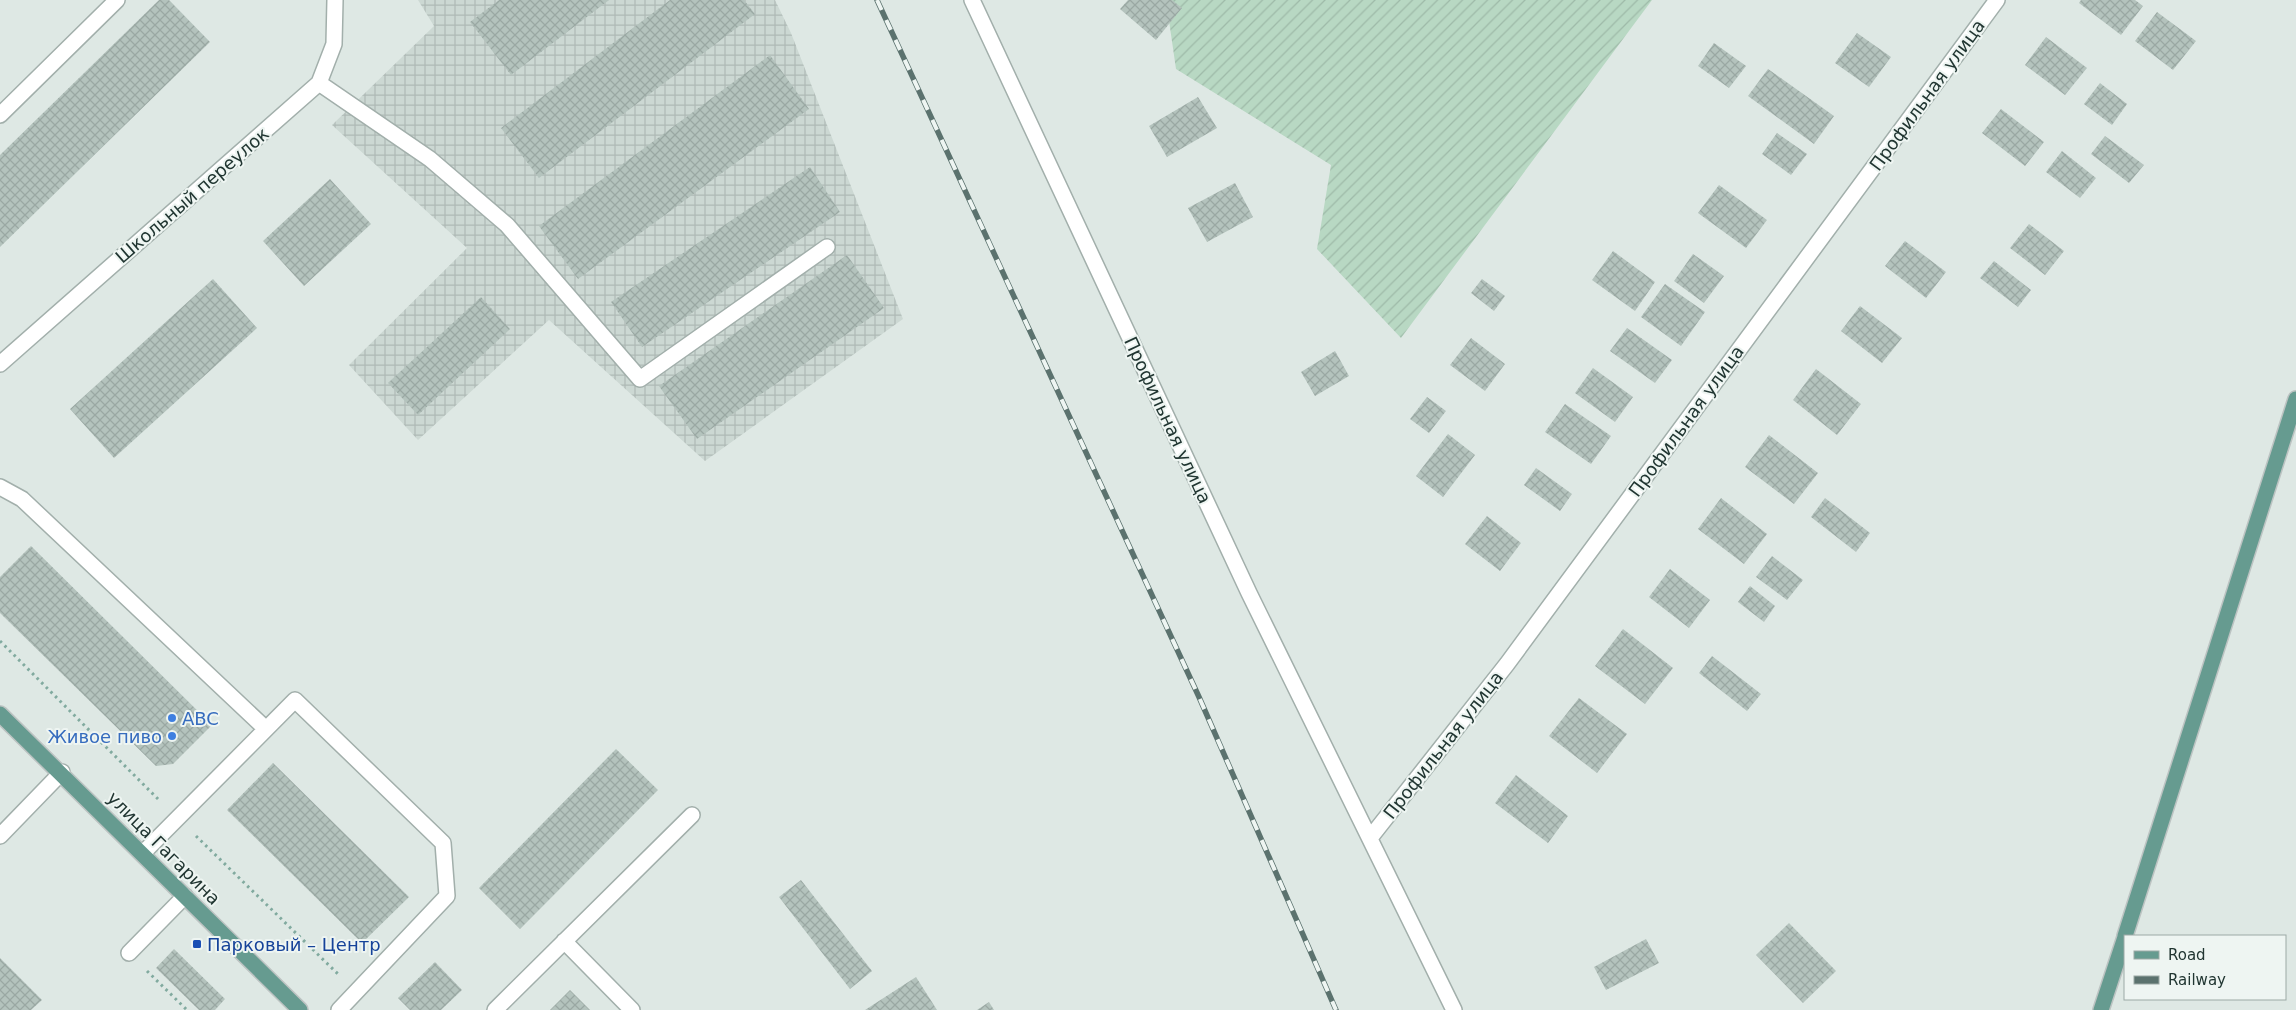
<svg xmlns="http://www.w3.org/2000/svg" width="2296" height="1010" viewBox="0 0 2296 1010" font-family="'DejaVu Sans',sans-serif">
<style>
.industrial{fill:url(#industrial-grid)}
.garden{fill:url(#garden-furrows)}
.building{fill:url(#building-cross-hatch)}
.lines{fill:none;stroke-linecap:round;stroke-linejoin:round}
.minor-casing{stroke:#a2afab;stroke-width:18}
.major-casing{stroke:#bcc3c2;stroke-width:18}
.path{stroke:#81aa9f;stroke-width:3;stroke-dasharray:2.5 4;stroke-linecap:butt}
.minor{stroke:#fff;stroke-width:15}
.major{stroke:#669b90;stroke-width:15}
.rail-casing{stroke:#5b726e;stroke-width:5.5}
.rail{stroke:#eef5f2;stroke-width:4;stroke-dasharray:11;stroke-linecap:butt}
.shop-dot{fill:#3f7fe0;stroke:#eef5f2;stroke-width:2}
.transit-dot{fill:#1a4fb4;stroke:#eef5f2;stroke-width:2}
.labels{text-anchor:middle;dominant-baseline:central;stroke-width:4;stroke-linejoin:round;paint-order:stroke}
.street-label{font-size:18px;fill:#213632;stroke:#eef5f2}
.shop-label{font-size:18px;fill:#366cbe;stroke:#eef5f2;text-anchor:start}
.transit-label{font-size:18px;fill:#164399;stroke:#eef5f2;text-anchor:start}
</style>
<defs>
<pattern id="industrial-grid" width="8" height="8" patternUnits="userSpaceOnUse" patternTransform="scale(1.25)"><rect width="8" height="8" fill="#ccd8d3"/><path d="M0 4h8M4 0v8" fill="none" stroke="#afbab6"/></pattern>
<pattern id="garden-furrows" width="10" height="10" patternUnits="userSpaceOnUse" patternTransform="scale(1.25)"><rect width="10" height="10" fill="#b8d8c3"/><path d="M-1 1l2-2M0 10L10 0M9 11l2-2" fill="none" stroke="#9ebaa8"/></pattern>
<pattern id="building-cross-hatch" width="8" height="8" patternUnits="userSpaceOnUse" patternTransform="scale(1.25)"><rect width="8" height="8" fill="#b4c3bd"/><path d="M0 0l8 8M0 8l8-8" fill="none" stroke="#9aa8a3"/></pattern>
</defs>
<rect width="100%" height="100%" fill="#dee8e4"/>
<!-- industrial -->
<path class="industrial" d="M418,0h357l16,33 112,286 -198,142 -156,-141 -131,120 -69,-75 118,-117 -135,-123 102,-99z"/>
<!-- garden -->
<path class="garden" d="M1166,0h486l-251,338 -84,-89 14,-84 -155,-96z"/>
<!-- building -->
<path class="building" d="M159,0h10l41,42 -210,205v-92z
M499,0h110l-98,75 -41,-53z
M670,0h74l11,14 -216,164 -38,-50z
M1128,0h44l10,8 -26,32 -36,-31z
M2081,0h54l8,6 -22,29 -42,-32z
M2157,12l39,29 -23,29 -38,-29z
M1857,33l34,24 -22,30 -34,-24z
M2046,37l41,31 -22,27 -40,-30z
M1714,43l32,23 -17,22 -31,-22z
M770,55l39,54 -231,170 -39,-53z
M1768,69l66,47 -20,28 -66,-48z
M2100,83l27,21 -15,21 -28,-21z
M1198,97l19,31 -50,29 -18,-31z
M2001,109l43,33 -19,24 -43,-33z
M1777,133l30,21 -16,21 -29,-21z
M2105,136l39,29 -15,18 -38,-29z
M2062,151l34,27 -16,20 -34,-26z
M810,167l30,45 -198,135 -31,-45z
M330,179l41,45 -67,62 -41,-45z
M1235,183l18,34 -46,25 -19,-34z
M1719,185l48,35 -21,28 -48,-35z
M2029,224l35,27 -19,24 -35,-27z
M1905,241l41,31 -20,26 -41,-32z
M1613,251l42,31 -20,29 -43,-31z
M1693,254l31,22 -20,27 -30,-22z
M847,255l37,53 -187,131 -38,-53z
M1994,261l37,29 -13,17 -38,-29z
M213,279l44,49 -143,130 -44,-49z
M1482,279l23,17 -11,15 -23,-18z
M1665,284l40,28 -24,34 -40,-29z
M481,297l29,32 -92,86 -30,-32z
M1860,306l42,32 -20,25 -41,-32z
M1627,328l45,32 -17,23 -45,-32z
M1471,338l34,26 -20,27 -35,-26z
M1335,351l14,25 -34,20 -14,-24z
M1593,368l40,29 -18,25 -40,-29z
M1816,369l45,35 -24,31 -44,-35z
M1427,397l19,14 -17,22 -19,-14z
M1565,404l46,32 -20,28 -46,-32z
M1448,434l27,21 -32,42 -27,-21z
M1769,435l49,38 -24,31 -49,-37z
M1536,468l36,26 -12,17 -36,-26z
M1721,498l46,36 -23,30 -46,-35z
M1825,498l45,35 -14,19 -45,-35z
M1487,516l34,27 -21,28 -35,-27z
M31,546l181,179 -39,39 -17,2 -156,-153v-36z
M1772,556l31,24 -16,20 -31,-23z
M1670,569l40,31 -21,28 -40,-31z
M1750,586l25,20 -11,16 -26,-20z
M1623,629l50,39 -28,36 -50,-38z
M1712,656l49,38 -14,17 -48,-38z
M1579,698l48,36 -30,39 -48,-37z
M616,749l42,41 -138,139 -41,-41z
M273,763l136,134 -47,46 -135,-133z
M1516,775l52,41 -20,27 -53,-40z
M801,880l71,91 -22,18 -71,-92z
M1789,923l47,48 -33,32 -47,-48z
M1646,939l13,24 -53,27 -12,-23z
M174,949l51,50 -10,11h-16l-43,-42z
M0,958l42,42 -11,10h-31z
M435,962l27,28 -21,20h-31l-12,-12z
M916,977l21,33h-72z
M570,990l20,20h-40z
M989,1002l5,8h-17z"/>
<g class="lines">
<defs>
<path id="minor" d="M972,0l277,593 205,417
M319,83l111,76 77,66 133,154 187,-132
M0,115l117,-115
M0,364l319,-281 15,-39 1,-44
M0,487l22,12 244,230
M0,836l62,-64
M1370,838l137,-174 490,-664
M143,853l152,-153 148,143 4,53 -108,114
M564,941l68,69
M129,953l56,-57
M495,1010l197,-195"/>
<path id="major" d="M0,714l300,296
M2125,936l171,-537
M2101,1010l24,-73"/>
</defs>
<!-- minor casing -->
<use href="#minor" class="minor-casing"/>
<!-- major casing -->
<use href="#major" class="major-casing"/>
<!-- path -->
<path class="path" d="M0,641l159,159
M196,836l142,138
M147,971l40,39"/>
<!-- minor -->
<use href="#minor" class="minor"/>
<!-- major -->
<use href="#major" class="major"/>
<defs>
<path id="rail" d="M877,0l322,697 137,313"/>
</defs>
<!-- rail casing -->
<use href="#rail" class="rail-casing"/>
<!-- rail -->
<use href="#rail" class="rail"/>
</g>
<!-- markers -->
<g class="shop-dot">
<circle cx="172" cy="718" r="5"/>
<circle cx="172" cy="736" r="5"/>
</g>
<rect class="transit-dot" x="192" y="939" width="10" height="10" rx="2.5"/>
<g class="labels">
<!-- street labels -->
<g class="street-label">
<text transform="translate(1927 95) rotate(-54)">Профильная улица</text>
<text transform="translate(192 195) rotate(-41)">Школьный переулок</text>
<text transform="translate(1168 420) rotate(65)">Профильная улица</text>
<text transform="translate(1686 421) rotate(-54)">Профильная улица</text>
<text transform="translate(1443 745) rotate(-52)">Профильная улица</text>
<text transform="translate(164 848) rotate(45)">улица Гагарина</text>
</g>
<!-- shop labels -->
<g class="shop-label">
<text x="182" y="718">ABC</text>
<text x="162" y="736" text-anchor="end">Живое пиво</text>
</g>
<!-- transit labels -->
<g class="transit-label">
<text x="207" y="944">Парковый – Центр</text>
</g>
</g>
<!-- legend -->
<rect x="2124" y="935" width="162" height="65" fill="#eef5f2" stroke="#9ca9a5"/>
<rect x="2134" y="951" width="25" height="8" fill="#669b90" stroke="#9ca9a5"/>
<text x="2168" y="960" font-size="15" fill="#213632">Road</text>
<rect x="2134" y="976" width="25" height="8" fill="#5b726e" stroke="#9ca9a5"/>
<text x="2168" y="985" font-size="15" fill="#213632">Railway</text>
</svg>
